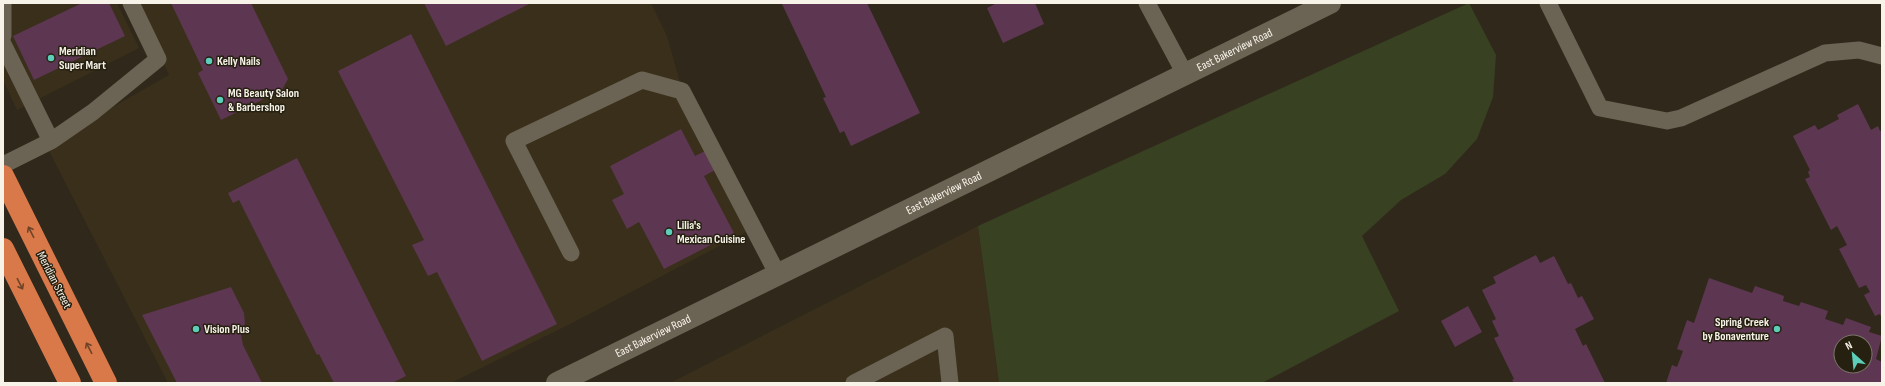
<svg xmlns="http://www.w3.org/2000/svg" width="1885" height="386" viewBox="0 0 1885 386" font-family="'Sofia Sans Condensed',sans-serif">
<style>
.built{fill:#392f1a}
.green{fill:#384122}
.building{fill:#5d3652;fill-rule:evenodd}
.lines{fill:none;stroke-linecap:round;stroke-linejoin:round}
.lane{stroke:#6b6353;stroke-width:17}
.secondary{stroke:#6b6353;stroke-width:22}
.highway{stroke:#d9794a;stroke-width:22}
.oneway{stroke:#6e4428}
.poi-dot{fill:#5dceb9;stroke:#262011;stroke-width:1.5}
.labels{text-anchor:middle;dominant-baseline:central;stroke-width:3;stroke-linejoin:round;paint-order:stroke}
.street-label{font-size:12px;fill:#f7f3e9;stroke:#262011}
.poi-label{font-size:12px;font-weight:bold;fill:#f7f3e9;stroke:#262011;text-anchor:start}
</style>
<rect width="100%" height="100%" fill="#30291b"/>
<!-- built -->
<path class="built" d="M3,3h114l22,45 -122,62 -14,-30z
M136,3h515l16,33 27,96 52,100 -174,91 -121,60h-283l-122,-238 123,-70z
M978,226l21,157h-329z"/>
<!-- green -->
<path class="green" d="M1469,3l27,52 -3,42 -16,42 -32,35 -44,26 -39,36 37,75 -137,72h-263l-21,-157z"/>
<!-- building -->
<path class="building" d="M82,3h27l16,33 -91,44 -21,-44z
M171,3h80l37,76 -6,11 -61,30 -23,-47 5,-3z
M424,3h107l-85,43z
M785,3h82l53,110 -69,33 -7,-15 -4,2 -17,-35 3,-1 -44,-93z
M997,3h38l9,21 -41,19 -16,-35z
M411,34l146,290 -75,37 -45,-89 -9,4 -16,-31 12,-5 -86,-169z
M1858,104l13,26 7,-4 2,5 2,-1v189l-2,-5 -5,2 -11,-21 6,-3 -4,-7 -7,3 -20,-39 8,-4 -10,-19 -6,4 -26,-51 5,-2 -2,-5 2,-2 -17,-34 22,-11 3,5 21,-11 -2,-4z
M681,129l14,27 14,-7 10,19 -15,8 30,57 -70,36 -25,-47 -12,7 -15,-29 12,-6 -14,-28z
M297,158l109,218 -14,7h-58l-15,-29 -2,1 -78,-155 -6,3 -5,-10z
M1536,255l4,8 14,-7 14,28 3,-1 7,15 4,-2 12,23 -19,10 8,17 3,-2 19,39h-91l-2,-3 2,-1 -20,-41 5,-2 -7,-15 4,-2 -14,-29 14,-7 -3,-6z
M1709,278l43,15 3,-7 29,10 -1,5 16,5 2,-4 27,9 -3,8 18,6 3,-7 25,9 -2,5 13,4 -6,23 6,3v21h-216l6,-18 5,2 6,-16 -6,-2 10,-29 7,3zM1841,342h24v24h-24z
M231,287l13,26 1,10 -4,12 2,10 19,38h-85l-35,-68z
M1468,306l14,26 -27,15 -14,-26z"/>
<g class="lines">
<!-- lane -->
<path class="lane" d="M1147,3l38,71
M1548,3l52,105 67,13 14,-3 144,-65 34,-3 23,6
M3,36v-33
M3,44l48,97
M3,165l48,-24 42,-29 65,-53 -27,-56
M571,253l-57,-112 128,-61 40,11 96,184
M854,383l91,-47 5,47"/>
<!-- secondary -->
<path class="secondary" id="s1" d="M557,383l773,-380"/>
<!-- highway -->
<path class="highway" d="M3,176l103,207
M3,249l67,134"/>
</g>
<!-- one-way arrows -->
<defs><path id="oneway-shaft" d="M-6 0H5M1.5-3L5.5 0L1.5 3" fill="none" stroke-width="1.6" stroke-linecap="round" stroke-linejoin="round"/></defs>
<g class="oneway">
<use href="#oneway-shaft" transform="translate(31 232) rotate(-117)"/>
<use href="#oneway-shaft" transform="translate(20 284) rotate(63)"/>
<use href="#oneway-shaft" transform="translate(89 348) rotate(-117)"/>
</g>
<!-- markers -->
<g class="poi-dot">
<circle cx="51" cy="58" r="4"/>
<circle cx="209" cy="61" r="4"/>
<circle cx="220" cy="100" r="4"/>
<circle cx="669" cy="232" r="4"/>
<circle cx="196" cy="329" r="4"/>
<circle cx="1777" cy="329" r="4"/>
</g>
<g class="labels">
<!-- street labels -->
<g class="street-label">
<text stroke="none"><textPath href="#s1" startOffset="755">East Bakerview Road</textPath></text>
<text stroke="none"><textPath href="#s1" startOffset="431">East Bakerview Road</textPath></text>
<text transform="translate(54 280) rotate(63)">Meridian Street</text>
<text stroke="none"><textPath href="#s1" startOffset="107">East Bakerview Road</textPath></text>
</g>
<!-- poi labels -->
<g class="poi-label">
<text x="59" y="51">Meridian<tspan x="59" dy="14">Super Mart</tspan></text>
<text x="217" y="61">Kelly Nails</text>
<text x="228" y="93">MG Beauty Salon<tspan x="228" dy="14">&amp; Barbershop</tspan></text>
<text x="677" y="225">Lilia's<tspan x="677" dy="14">Mexican Cuisine</tspan></text>
<text x="1769" y="322" text-anchor="end">Spring Creek<tspan x="1769" dy="14">by Bonaventure</tspan></text>
<text x="204" y="329">Vision Plus</text>
</g>
</g>
<!-- border -->
<rect width="1885" height="386" fill="none" stroke="#f7f3e9" stroke-width="8"/>
<!-- north arrow -->
<g transform="translate(1853 354) rotate(333)"><circle r="19" fill="#262011" stroke="#7a7467"/>
<path d="M0-3L7 15L0 10L-7 15Z" fill="#5dceb9"/>
<text y="-6" font-size="11" font-weight="bold" text-anchor="middle" fill="#f7f3e9">N</text>
</g>
</svg>
